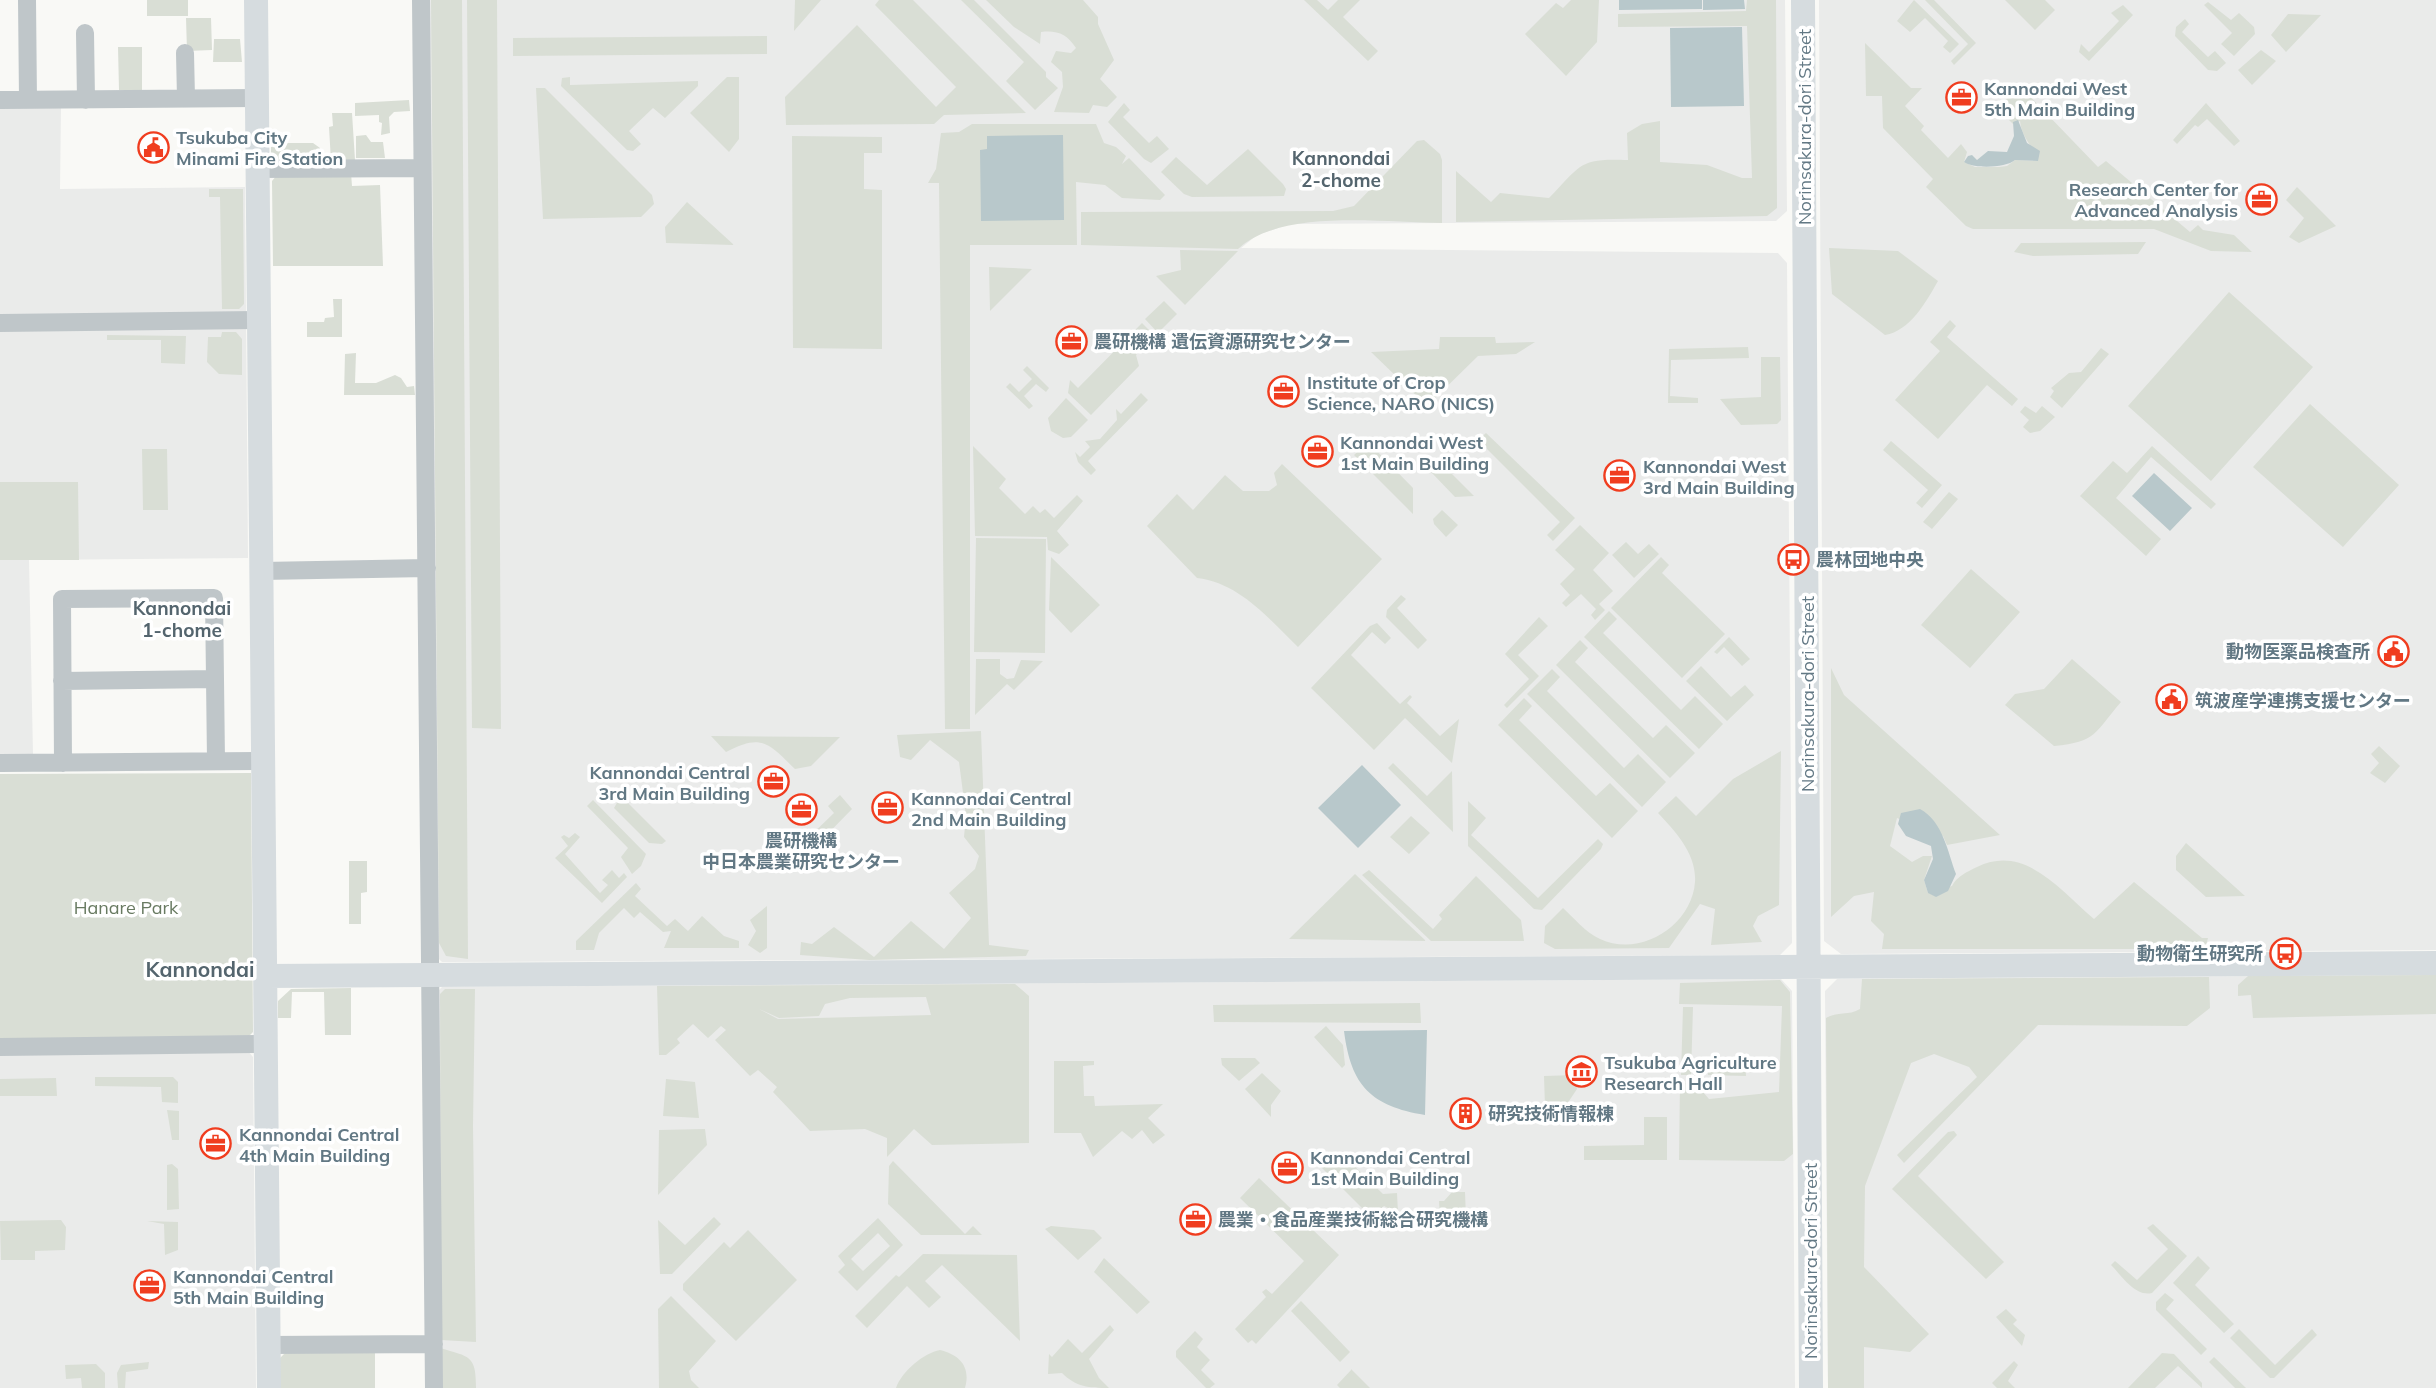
<svg xmlns="http://www.w3.org/2000/svg" width="2436" height="1388" viewBox="0 0 2436 1388" font-family="Mulish,'Noto Sans JP',sans-serif">
<style>
.built{fill:#eaebea}
.green{fill:#d9ded5;fill-rule:evenodd}
.water{fill:#b8c8cb}
.lines{fill:none;stroke-linecap:round;stroke-linejoin:round}
.street{stroke:#bfc6c9;stroke-width:18}
.secondary{stroke:#d6dcdf;stroke-width:24}
.labels{text-anchor:middle;dominant-baseline:central;stroke-width:7;stroke-linejoin:round;paint-order:stroke}
.poi-label{font-size:18px;font-weight:bold;fill:#627884;stroke:#fff;text-anchor:start}
.street-label{font-size:18px;fill:#627884;stroke:#fff}
.park-label{font-size:18px;fill:#687a61;stroke:#fff}
.neighbourhood-label{font-size:19px;font-weight:bold;fill:#54656e;stroke:#fff}
.quarter-label{font-size:21px;font-weight:bold;fill:#54656e;stroke:#fff}
</style>
<rect width="100%" height="100%" fill="#f9f9f6"/>
<!-- built -->
<path class="built" d="M428,0h1357l2,211 -11,10 -486,3 -33,11 -16,13 537,5 9,10 5,680 -12,12 -1338,7 -6,-6z
M1819,0h617v950l-595,4 -17,-13z
M61,106l-1,83 185,-2 3,371 -219,2 4,194 -33,1v-648z
M2436,975v413h-608l-3,-397 12,-12z
M1781,979l11,12 3,397h-1355l-3,-396 5,-5z
M248,1051l5,6 3,331h-256v-335z"/>
<!-- green -->
<path class="green" d="M147,0h41v16h-41z
M431,0h31l6,959 -22,-3 -7,-13z
M467,0h30l4,729 -29,-1z
M795,0h26l-27,31z
M879,0h34l113,113 -82,2 -10,9 -148,1 -1,-28 72,-72 79,82 20,-20 -81,-82z
M961,0h13l72,72v5l12,11 -23,22 -29,-29 18,-19z
M986,0h97l15,17v7l16,36 -14,19 17,18 -10,10 -14,-2 -4,8 -35,-1 9,-25 -1,-15 -11,-10 5,-11 15,2 5,-5c-9,-14 -19,-18 -35,-16l-1,12 -26,-17z
M1304,0h13l11,10 10,-10h22l-17,17 35,34 -10,10z
M1571,0h28l-2,42 -31,34 -41,-42 31,-31 7,5z
M1747,0h29l1,208 -10,8 -311,6v-51l35,31 9,-9 49,5c33,-34 30,-40 79,-38l-1,-27 15,-9 18,-3v41l47,3 35,13h10l-5,-152 -129,1v-13l128,-3z
M1914,0l45,44 -9,9 -7,-6 5,-6 -23,-23 -15,14 -13,-11z
M1925,0h9l42,43 -22,22 -3,-4 17,-17z
M2005,0h40l10,10 -20,20z
M2208,2l23,18 8,-7 15,14 1,7 -21,22 -13,-12 11,-11 -28,-28z
M2123,5l10,10 -44,46 -10,-9 2,-8 8,8 30,-31 -8,-8z
M2288,14l33,1 -35,37 -15,-17z
M186,18h25l1,32 -25,1z
M2185,19l4,5 -7,8 26,25 7,-6 11,12 -9,8 -9,-1 -33,-34 1,-9z
M767,36v18l-254,2v-18z
M214,39h26l2,23h-29z
M1865,43l46,45h11l-17,18 19,20 -3,4 27,28 13,-14 6,8 -3,10 11,5h24l8,-1 8,-6 23,1c-5,-16 -16,-22 -18,-40l-7,3 -16,-16 23,-22 78,81 8,-6 84,71 8,-7 5,5 31,5 18,17 -41,-1 -57,-22h-181l-7,-3 -40,-39 7,-8 -50,-51 -1,-32h-16z
M118,47h24v43h-23z
M2261,50l15,11 -24,24 -14,-15z
M570,77v8l128,-4v5l-33,32 -12,-10 -24,23 12,13 -8,7 -6,-1 -66,-64 1,-8z
M727,77h12v62l-10,13 -39,-39z
M536,88h9l107,107 2,9 -13,13 -98,2z
M409,100l1,11 -16,1 -5,5 1,16 -9,2 1,-12 -3,-1v-7l-24,1v-13z
M1124,103l6,7 -7,7 26,26 8,-7 12,13 -18,14 -7,-4 -36,-37z
M2206,103l34,38 -6,5 -27,-27 -9,8 -3,-2 -18,19 -4,-4z
M332,113h20l3,47 -24,1 -2,-34 4,-1z
M972,124h124l8,19 12,4 10,9 -4,8 7,-6 36,37 -5,5 -38,-2 -17,-13 -29,-3 1,63h-107v484h-25l-6,-546h-11l8,-14 5,-36 18,-1zM988,136l76,84 -83,-70h6z
M366,135l5,7h12l2,16h-29v-22z
M792,136l90,1v16h-18v36l18,1v159l-89,-1z
M1424,140l16,14 2,6v63c-57,0 -161,-15 -204,26l-157,-4v-33l252,-1 21,-5 63,-65z
M271,143h42l7,5v13l-43,1 -6,-3z
M1248,149l35,35 3,5 -2,7 -92,1 -8,-3 -23,-22 15,-15 31,28z
M351,173l1,13 28,-1 3,81h-110l-1,-85 5,-6z
M2297,187l39,39 -37,17 -10,-6 15,-19 -18,-18z
M209,189h34l1,115 -5,5h-17l-2,-112h-11z
M687,202l47,43 -68,-2 -1,-16z
M2146,242l-8,12 -105,2 -19,-4 7,-9z
M1829,248l69,3 40,30c-12,21 -28,50 -53,54l-53,-41z
M1180,250l58,1 -53,54 -29,-29 25,-6z
M989,267l43,2 -42,42z
M2229,292l84,75 -102,114 -83,-75z
M333,299h9v38h-35v-15h17l1,-4 9,-1z
M1164,301l13,13 -19,19 -13,-14z
M1950,320l6,6 -9,11 71,62 -6,7 -25,-21 -49,54 -43,-39 45,-49 -10,-9z
M1142,323l13,13 -19,19 3,11 -48,49 -23,-22 2,-13 8,8z
M222,332h14l6,7v36l-23,-1 -12,-12 1,-25h13z
M107,335l79,1 -1,28 -24,-1v-23h-54z
M1440,337h55l1,6 39,-1 -19,12 -38,2 -51,50 -56,-54 68,-3z
M1748,347l1,11 -78,2 -1,36 28,2v5h-30l1,-54z
M2101,348l8,6 -47,54 -12,-11 4,-6 -3,-3 18,-15 12,-1z
M356,353l-1,30h21l19,-8 6,3 6,9 7,-1 1,9h-71l1,-41z
M1761,357h19l1,63 -4,4 -36,1 -21,-26 41,-2z
M1027,366l22,22 -3,4 -10,-8 -12,12 9,10 -4,3 -23,-22 4,-4 9,9 13,-13 -9,-9z
M1141,393l7,7 -60,61 8,9 -5,5 -13,-13 -3,-10 5,5 10,-10 -5,-6 15,-2 17,-19 -1,-11 5,5z
M1066,398l22,22 -17,17 -8,1 -12,-7 -3,-13z
M2310,404l89,81 -56,62 -90,-80z
M2025,406l11,7 6,-7 13,11 -15,14 -10,2 -7,-6 6,-7 -9,-8z
M1486,433l89,85 -22,23 -6,-6 13,-13 -82,-82z
M1891,441l51,44 -20,23 -6,-5 12,-13 -45,-40z
M1368,442l45,46v26l-59,-59z
M973,446l33,33 -7,9 26,26 8,-8 7,7 5,-4 9,9 23,-23 6,6 -26,30 12,14 -10,9 -11,-4 -1,-13 -72,-1z
M2152,446l64,58 -5,5 -60,-52 -35,41 45,41 -15,17 -66,-60 33,-35 14,12z
M142,449h25l1,61h-25z
M1440,463h1l33,33 -19,1 -24,-25z
M1282,464l100,95 -84,88c-29,-28 -58,-64 -101,-69l-50,-52 30,-32 16,16 32,-35 18,16h26l8,-6 -3,-12z
M0,482h78l1,78h-79z
M1949,492l9,7 -26,30 -9,-7z
M1442,510l16,15 -12,12 -12,-13 -1,-5z
M1580,525l29,28 -16,17 20,21 -14,13 6,6 -10,10 -4,-5 5,-6 -15,-15 -15,13 -4,-4 8,-8 -10,-11 15,-15 -20,-19z
M976,538l70,1 -1,114 -71,-1z
M1626,542l12,12 11,-10 10,10 -25,24 -22,-23z
M1051,557l49,48 -29,28 -22,-23z
M1661,557l8,8 -7,8 63,61 -43,44 -71,-70z
M1971,569l49,43 -50,56 -49,-43z
M1401,595l5,4 -9,9 30,32 -9,9 -32,-32 1,-7z
M1609,611l8,8 -14,14 78,77 14,-14 28,28 -24,25 -115,-112z
M1539,617l9,9 -30,29 21,21 -32,32 -3,-3 25,-26 -24,-25z
M1377,623l14,15 -6,6 -13,-12 -21,23 49,49 10,-9 2,2 -5,6 33,33 19,-17 -7,44 -47,-45 -31,32 -63,-62 59,-62z
M1729,637l21,22 -8,7 -18,-19 -7,7 -3,-2z
M1580,640l8,8 -13,14 78,76 13,-13 29,28 -25,25 -114,-113z
M976,659h24v15l7,5 7,-1 7,-18 22,1 -29,29 -7,-6 -32,31z
M2072,659l49,43c-27,31 -24,40 -67,44l-49,-41 10,-11 29,-5z
M1701,666l30,31 14,-12 9,10 -27,26 -41,-40z
M1831,668l13,27 156,140 -53,10 -4,-9 -46,-18 -7,28 22,16 11,-6h9l-8,24 4,13 24,-7c5,-10 15,-14 25,-19 48,-24 84,24 117,52l40,-37 68,56h6l-3,11h-323l2,-15 -13,-13 3,-29 -20,4 -23,21z
M1552,669l8,8 -13,14 77,77 14,-14 28,28 -24,25 -115,-113z
M1524,698l8,8 -13,14 77,76 14,-13 28,28 -26,27 -114,-113z
M981,731l8,214 40,5 -3,6 -157,4 -69,-5 1,-13 11,2 22,-17 40,30 37,-36 33,28 27,-31 -22,-25 26,-24 4,-13 -15,-19 2,-21 -7,-54 -29,-22 -19,20 -11,-3 -3,-22z
M711,736l129,1 -29,29 -16,3c-27,-26 -33,-36 -69,-17z
M2379,746l21,20 -15,17 -15,-10 9,-10 -8,-9z
M1781,751l-2,154 -21,11 -5,10 9,16 -51,3 4,-36 -15,-5 -31,44 -114,1 -11,-6 1,-17 18,-18c11,10 23,25 37,31 41,19 92,-14 95,-57 2,-28 -20,-51 -37,-69l18,-17 20,20 37,-37z
M1393,763l34,33 25,-25 1,61 -65,-64z
M251,773l2,259 -5,5 -248,3v-266z
M840,795l12,14 -40,41 -8,-8 30,-29 -6,-7z
M621,796l45,45 -4,3 -13,-1 -35,-35z
M593,800l53,54 -5,12 -9,8 -11,-17 7,-9 -41,-42z
M1468,801l18,17 -15,17 67,63 60,-59 5,5 -2,5 -59,61 -8,-1 -66,-63z
M1411,816l19,17 -21,21 -19,-17z
M575,833l5,4 -15,17 35,39 8,-8 -6,-5 10,-10 7,8 5,-5 3,4 -25,26 -47,-45 13,-12 -7,-9 3,-2 5,3z
M2186,843l59,53 -39,1 -30,-27v-14z
M349,861h18v31l-6,1v31h-12z
M1369,870l64,59 9,-10 -3,-4 37,-39 45,44 3,21h-93l-69,-66z
M1355,874l71,67 -137,-2z
M636,883l5,6 -6,7 32,30 8,-7 13,12 14,-15 22,20 15,5v7h-75l7,-17 -8,1 -23,-20 -6,6 -10,-10 -25,25 -5,17h-18v-9z
M767,906v42l-7,5 -12,-8 8,-14 -6,-11z
M2436,975v39l-183,4 -2,-23 -13,1v-11l10,-9z
M2209,977l1,31 -23,18 -149,-1 -134,138 -7,-8 80,-78 -8,-10 -35,-13 -23,9 -46,123 -1,81 65,67 -19,18 -46,-5v41h-36l-2,-370c11,-7 23,-2 34,-9l2,-30z
M1780,980l10,12 3,162 -9,7 -105,-1 1,-78 16,2 13,15 70,-7 3,-86 -103,-2 1,-21z
M1015,984l14,12v147l-97,2 -18,-16 -27,28v-19l-22,-9 -55,2 -37,-39 4,-5 -19,-17 -8,6 -35,-36 11,-10 -5,-4 -13,12 -15,-14 -16,15 3,4 -14,12h-7l-2,-69zM850,998l76,-1 5,18 -153,4 -19,-10 20,9 40,-2 6,-12z
M351,988v47h-26l-1,-43h-32l-1,26h-13v-17l13,-12z
M445,989h30l-2,137 3,216 -35,-2 -1,-346z
M1420,1003l1,20 -207,-1 -1,-17z
M1683,1007h10l-2,68h-10z
M1326,1026l17,19 2,20 -3,3 -28,-31z
M1221,1058h34l5,5 -21,18 -17,-16z
M1708,1060h37l1,16 -38,-1z
M1054,1061h40v4l-11,1 1,30h10l1,10 68,-2 -15,14 17,17 -12,9 -11,-14 -10,9 -10,-8 -29,26 -12,-24h-27z
M1262,1073l19,18 -10,14v12l-26,-28z
M1576,1075l1,14 -10,15 -8,1 -1,17 -34,1 1,-16h20l-1,-31z
M95,1077h78l5,5v21l-16,-1 -1,-15 -66,-1z
M56,1078l1,18h-57v-17z
M666,1079l29,3 4,36 -36,-2z
M167,1110l12,1v29h-7z
M1644,1117h23v43h-83v-14l60,-1z
M705,1129l2,16 -49,50 1,-65z
M1954,1131l3,4 -39,41 86,86 -18,17 -94,-90 56,-57z
M1332,1151l10,3 41,40 14,-1 1,20 -14,-7 -13,11 -61,-61z
M893,1161l72,73 8,-8 9,9h-61l-33,-31 1,-38z
M172,1164l6,5 1,40 -12,1v-45z
M1259,1178l80,77 -83,89 -4,-4 -4,3 -13,-14 31,-32 -4,-5 4,-3 6,5 32,-33 -64,-63z
M1452,1192h13l1,26 -26,1 -1,-18h5z
M714,1217l7,7 -49,50h-12l-2,-54 27,25z
M878,1218l25,27 -46,46 -19,-19 7,-7 -7,-9zM878,1233l12,13 -27,25 -12,-12z
M61,1220l5,7 -1,23 -30,1v9h-34l-1,-39z
M147,1221l31,1v28l-13,5 -1,-31z
M2153,1224l34,32 -35,37c-17,4 -30,-17 -41,-28l4,-4 22,19 31,-31 -21,-21z
M1051,1226l43,4 8,8 -24,22 -33,-31z
M748,1230l49,50 -61,61 -53,-51v-6l41,-42 6,6z
M923,1254l94,1 3,86 -78,-76 -17,16 16,16 -12,11 -22,-22 -40,42 -12,-12 41,-41 3,2z
M2198,1256l12,12 -15,17 39,39 -10,9 -51,-50z
M1104,1258l46,44 -13,12 -43,-42z
M2165,1293l9,7 -8,9 41,40 -6,6 -45,-45v-8z
M671,1296l45,45 -27,30 2,9 8,8h-40l-1,-79z
M1301,1301l49,51 -10,10 -49,-51z
M2006,1309l11,11 -4,4 12,11 -3,11 -26,-29z
M1110,1325l4,5 -25,29 10,19 10,10c-20,0 -33,-1 -47,-15l-14,1 1,-20 3,3 16,-18 14,14z
M2239,1329l36,36 37,-36 5,6 -43,43h-4l-40,-40z
M1195,1331l8,8 -6,8 13,13 -9,10 14,14 -5,4h-4l-30,-31v-6z
M440,1348c30,9 36,7 36,40h-36z
M940,1350c20,5 31,17 25,38h-69c6,-17 28,-35 44,-38z
M375,1351v37h-95v-30l6,-6z
M2162,1353l12,1 28,29v5l-24,-22 -23,22h-27z
M2214,1357l32,31h-11l-26,-26z
M2014,1361l4,4 -10,16 7,7h-18l-5,-5z
M149,1362l-1,7 -22,3 -1,16h-7l-1,-15 4,-8z
M96,1364l9,9v15h-23l-1,-10 -15,1 -1,-14z
M1352,1369v1l18,18h-30l-3,-3z"/>
<!-- water -->
<path class="water" d="M1619,0h83v9l-83,1z
M1703,0h41l1,9 -42,1z
M1742,27l2,79 -73,1 -1,-79z
M2018,120l9,23 13,8 -2,10 -23,-1c-9,8 -42,9 -51,2l4,-6 4,-1 5,5 11,-9 19,1 7,-16 -1,-14z
M1063,135l1,85 -83,1 -1,-71 7,-1v-13z
M2154,473l38,35 -22,23 -38,-35z
M1362,765l39,40 -43,43 -40,-40z
M1920,809c23,12 28,44 36,65l-8,17 -12,6 -8,-4 -4,-13 9,-21 -2,-13 -25,-10 -8,-12 3,-11z
M1427,1030l-2,85c-54,-9 -74,-29 -81,-84z"/>
<g class="lines">
<!-- street -->
<path class="street" d="M27,0l1,100
M421,0l13,1388
M85,33l1,67
M185,53l1,45
M0,100l257,-2
M258,169l164,-1
M0,323l259,-3
M262,571l165,-3
M62,681l153,-2
M0,763l263,-2
M63,763l-1,-164 152,-1 2,163
M0,1047l266,-3
M268,1345l166,-1"/>
<!-- secondary -->
<path class="secondary" d="M256,0l13,1388
M1803,0l8,1388
M266,976l2170,-13"/>
</g>
<!-- icons -->
<defs>
<symbol id="office-ring" viewBox="-11 -11 22 22"><circle r="9.5" fill="#fff" stroke="#f03d1f" stroke-width="1.5"/><path d="M-6-3h4V-5.5h4V-3h4V5H-6ZM-1-4.5V-3h2v-1.5ZM-6 0V1H6V0Z" fill="#f03d1f"/></symbol>
<symbol id="civic-ring" viewBox="-11 -11 22 22"><circle r="9.5" fill="#fff" stroke="#f03d1f" stroke-width="1.5"/><path d="M-.6-6.5H3V-4.5H.6V-3L4-1V1h2V6H-6V1h2V-1L-.6-3ZM-1.2 2.5V6h2.4V2.5Z" fill="#f03d1f"/></symbol>
<symbol id="bus-ring" viewBox="-11 -11 22 22"><circle r="9.5" fill="#fff" stroke="#f03d1f" stroke-width="1.5"/><path d="M-5-6H5V4H4V6H2V4H-2V6H-4V4H-5ZM-3.5-4V0h7V-4ZM-3.5 1.2v1.5H-2V1.2ZM2 1.2v1.5H3.5V1.2Z" fill="#f03d1f"/></symbol>
<symbol id="museum-ring" viewBox="-11 -11 22 22"><circle r="9.5" fill="#fff" stroke="#f03d1f" stroke-width="1.5"/><path d="M0-6L6-3V-2H-6V-3ZM-5-1h2V3h-2ZM-1-1h2V3h-2ZM3-1h2V3H3ZM-6 4H6V6H-6Z" fill="#f03d1f"/></symbol>
<symbol id="building-ring" viewBox="-11 -11 22 22"><circle r="9.5" fill="#fff" stroke="#f03d1f" stroke-width="1.5"/><path d="M-4-6H4V6H1V3H-1V6H-4ZM-2.5-4.3h1.7v1.8h-1.7ZM.8-4.3h1.7v1.8H.8ZM-2.5-1h1.7V.8h-1.7ZM.8-1h1.7V.8H.8Z" fill="#f03d1f"/></symbol>
</defs>
<g fill-rule="evenodd">
<use href="#office-ring" x="1944" y="80" width="35" height="35"/>
<use href="#civic-ring" x="136" y="130" width="35" height="35"/>
<use href="#office-ring" x="2244" y="182" width="35" height="35"/>
<use href="#office-ring" x="1054" y="324" width="35" height="35"/>
<use href="#office-ring" x="1266" y="374" width="35" height="35"/>
<use href="#office-ring" x="1300" y="434" width="35" height="35"/>
<use href="#office-ring" x="1602" y="458" width="35" height="35"/>
<use href="#bus-ring" x="1776" y="542" width="35" height="35"/>
<use href="#civic-ring" x="2376" y="634" width="35" height="35"/>
<use href="#civic-ring" x="2154" y="682" width="35" height="35"/>
<use href="#office-ring" x="756" y="764" width="35" height="35"/>
<use href="#office-ring" x="870" y="790" width="35" height="35"/>
<use href="#office-ring" x="784" y="792" width="35" height="35"/>
<use href="#bus-ring" x="2268" y="936" width="35" height="35"/>
<use href="#museum-ring" x="1564" y="1054" width="35" height="35"/>
<use href="#building-ring" x="1448" y="1096" width="35" height="35"/>
<use href="#office-ring" x="198" y="1126" width="35" height="35"/>
<use href="#office-ring" x="1270" y="1150" width="35" height="35"/>
<use href="#office-ring" x="1178" y="1202" width="35" height="35"/>
<use href="#office-ring" x="132" y="1268" width="35" height="35"/>
</g>
<g class="labels">
<!-- poi labels -->
<g class="poi-label">
<text x="1984" y="88">Kannondai West<tspan x="1984" dy="21">5th Main Building</tspan></text>
<text x="176" y="137">Tsukuba City<tspan x="176" dy="21">Minami Fire Station</tspan></text>
<text x="2238" y="189" text-anchor="end">Research Center for<tspan x="2238" dy="21">Advanced Analysis</tspan></text>
<text x="1094" y="341">農研機構 遺伝資源研究センター</text>
<text x="1307" y="382">Institute of Crop<tspan x="1307" dy="21">Science, NARO (NICS)</tspan></text>
<text x="1340" y="442">Kannondai West<tspan x="1340" dy="21">1st Main Building</tspan></text>
<text x="1643" y="466">Kannondai West<tspan x="1643" dy="21">3rd Main Building</tspan></text>
<text x="1816" y="559">農林団地中央</text>
<text x="2370" y="651" text-anchor="end">動物医薬品検査所</text>
<text x="2195" y="700">筑波産学連携支援センター</text>
<text x="750" y="772" text-anchor="end">Kannondai Central<tspan x="750" dy="21">3rd Main Building</tspan></text>
<text x="911" y="798">Kannondai Central<tspan x="911" dy="21">2nd Main Building</tspan></text>
<text x="801" y="840" text-anchor="middle">農研機構<tspan x="801" dy="21">中日本農業研究センター</tspan></text>
<text x="2263" y="953" text-anchor="end">動物衛生研究所</text>
<text x="1604" y="1062">Tsukuba Agriculture<tspan x="1604" dy="21">Research Hall</tspan></text>
<text x="1488" y="1113">研究技術情報棟</text>
<text x="239" y="1134">Kannondai Central<tspan x="239" dy="21">4th Main Building</tspan></text>
<text x="1310" y="1157">Kannondai Central<tspan x="1310" dy="21">1st Main Building</tspan></text>
<text x="1218" y="1219">農業・食品産業技術総合研究機構</text>
<text x="173" y="1276">Kannondai Central<tspan x="173" dy="21">5th Main Building</tspan></text>
</g>
<!-- street labels -->
<g class="street-label">
<text transform="translate(1804 127) rotate(-90)">Norinsakura-dori Street</text>
<text transform="translate(1807 694) rotate(-90)">Norinsakura-dori Street</text>
<text transform="translate(1810 1261) rotate(-90)">Norinsakura-dori Street</text>
</g>
<!-- park labels -->
<g class="park-label">
<text x="126" y="907">Hanare Park</text>
</g>
<!-- neighbourhood labels -->
<g class="neighbourhood-label">
<text x="1341" y="158">Kannondai<tspan x="1341" dy="22">2-chome</tspan></text>
<text x="182" y="608">Kannondai<tspan x="182" dy="22">1-chome</tspan></text>
</g>
<!-- quarter labels -->
<g class="quarter-label">
<text x="200" y="969">Kannondai</text>
</g>
</g>
</svg>
